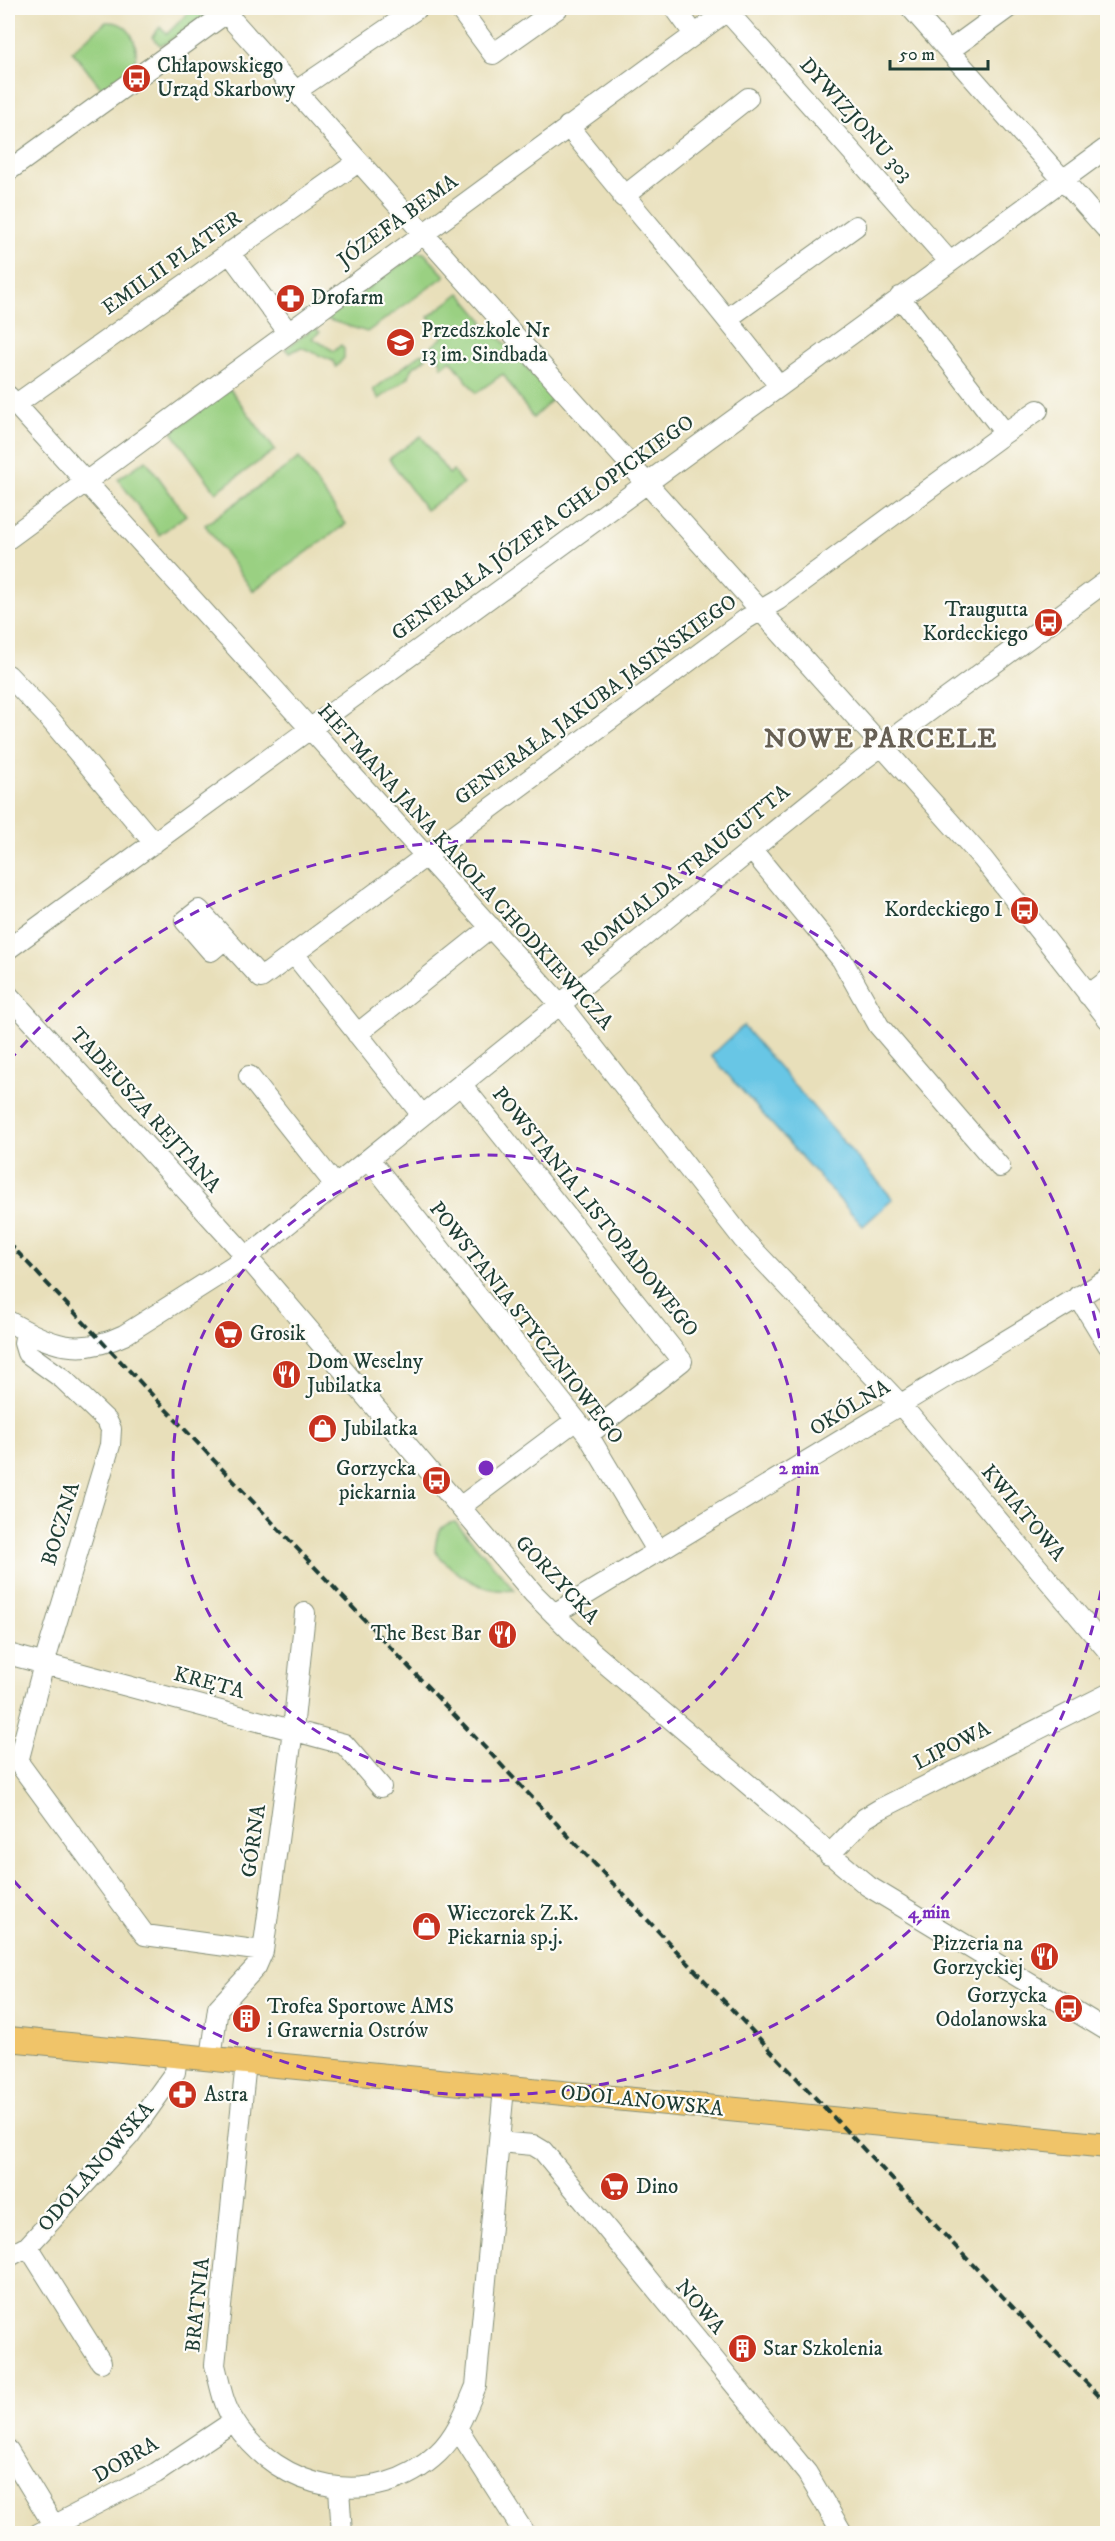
<svg xmlns="http://www.w3.org/2000/svg" width="1115" height="2541" viewBox="0 0 1115 2541" font-family="'IM FELL DW Pica',serif">
<style>
.green{fill:#9ad082;stroke:#5c865b;stroke-width:1.5}
.water{fill:#67c6e5;stroke:#43828c;stroke-width:1.5}
.lines{fill:none;stroke-linecap:round;stroke-linejoin:round}
.minor-casing{stroke:#848e77;stroke-width:22}
.major-casing{stroke:#848e77;stroke-width:26}
.minor{stroke:#fff;stroke-width:20}
.major{stroke:#f0c469;stroke-width:24}
.rail{stroke:#1f3d34;stroke-width:4;stroke-dasharray:9 4.5;stroke-linecap:butt}
.ring{fill:none;stroke:#7b2cbf;stroke-width:3;stroke-dasharray:10 8}
.labels{text-anchor:middle;dominant-baseline:central;stroke-width:4.5;stroke-linejoin:round;paint-order:stroke}
.poi-label{font-size:21px;fill:#1f3d34;stroke:#fdfcf7;text-anchor:start}
.street-label{font-size:21px;fill:#1f3d34;stroke:#fdfcf7}
.district-label{font-size:27px;font-weight:bold;letter-spacing:1.5px;fill:#665f53;stroke:#fdfcf7}
.centre{fill:#7b2cbf;stroke:#fdfcf7;stroke-width:3}
.ring-label{font-size:18px;text-anchor:middle;font-weight:bold;fill:#7b2cbf;stroke:#fdfcf7;stroke-width:4.5;stroke-linejoin:round;paint-order:stroke}
</style>
<rect width="100%" height="100%" fill="#fdfcf7"/>
<filter id="ink" filterUnits="userSpaceOnUse"><feTurbulence type="fractalNoise" baseFrequency=".0167" numOctaves="2"/><feDisplacementMap in="SourceGraphic" scale="12" xChannelSelector="R" yChannelSelector="G"/><feConvolveMatrix kernelMatrix="1 2 1 2 8 2 1 2 1" color-interpolation-filters="sRGB"/></filter>
<filter id="wash" filterUnits="userSpaceOnUse"><feTurbulence type="fractalNoise" baseFrequency=".008" numOctaves="4" result="noise"/><feDisplacementMap in="SourceGraphic" scale="24" xChannelSelector="R" yChannelSelector="G"/><feGaussianBlur stdDeviation="1.35" result="paint"/><feColorMatrix in="noise" values="0 0 0 0 0 0 0 0 0 0 0 0 0 0 0 0 0 1.4 0 .05"/><feComposite in="paint" operator="in"/></filter>
<g filter="url(#wash)">
<rect width="100%" height="100%" fill="#e8dfba"/>
<!-- green -->
<path class="green" d="M193,8h22l-50,36 -5,1 -8,-8 8,-10 7,7z
M106,22c25,-2 34,23 28,44l-32,23 -30,-38z
M417,252l7,1 21,23 -78,56 -41,-13z
M460,293l23,27 -1,2 5,7 3,-2 64,71 -21,20 -30,-44 -27,19 -25,-33 -9,7 -3,-10 -4,1 -5,-10 13,-11 -15,-20z
M314,328l6,4 -8,6 22,13 7,-6 3,4v9l-8,9 -3,-6 -32,-14 -11,6 -5,-4z
M422,353l4,5 -15,11 -2,8 -30,22 -6,-9z
M230,389l45,61 -59,42 -44,-60z
M421,436l28,38 4,-3 10,13 -37,26 -37,-51z
M299,458l47,66 -93,67 -48,-66z
M146,460l40,55 -27,20 -41,-56z
M455,1522l60,68c-32,4 -60,-15 -80,-39 1,-15 3,-27 20,-29z"/>
<!-- water -->
<path class="water" d="M743,1026l150,173 -30,27 -152,-170z"/>
</g>
<g filter="url(#ink)">
<g class="lines">
<defs>
<path id="minor" d="M459,8l34,46 65,-46
M675,8l19,26
M911,8l197,223
M727,11l222,250
M226,13l757,846 125,160
M950,50l58,-42
M296,91l122,-83
M568,126c69,88 144,170 211,260
M8,171l225,-163
M623,197l125,-99
M229,252l59,80
M728,318l128,-92
M8,396l552,608 183,235 158,166 207,246
M15,405l343,-243
M1005,433l33,-23
M8,539l723,-531
M8,675l40,42 106,126
M752,850l90,110 37,66 121,141
M225,939l-14,12 -26,-30 14,-11 62,68 485,-359 32,-19 227,-167 -105,-136
M8,949l1100,-802
M294,954l128,161
M8,995l239,262 287,337 58,58 276,234 240,145
M1088,995l20,-15
M357,1034l134,-107
M249,1076l87,110
M461,1084l221,277 -94,74
M369,1159l219,276 70,117
M1078,1296l30,49
M8,1321c41,24 70,36 116,14l123,-78 617,-498 244,-179
M26,1332l-2,11 3,10 36,26 44,42 4,8 -1,16 -66,219 -26,98 127,173 118,16
M460,1507l116,-87
M554,1614l554,-335
M8,1654l336,90 37,43
M829,1855l36,-37 15,-9 228,-115
M211,2058l7,-50 38,-41 7,-16 30,-221 12,-117
M246,2062l-31,303c5,19 8,40 19,56 44,71 142,91 204,32 19,-18 28,-43 38,-67l28,-298
M499,2142l34,3 10,6 264,322 36,61
M28,2246l73,116
M8,2257l20,-11 101,-110 46,-64 2,-17
M458,2429l67,105
M8,2450l46,76
M339,2489l3,45
M38,2534l118,-61 78,-52"/>
<path id="major" d="M8,2039l1100,107"/>
</defs>
<!-- minor casing -->
<use href="#minor" class="minor-casing"/>
<!-- major casing -->
<use href="#major" class="major-casing"/>
<!-- minor -->
<use href="#minor" class="minor"/>
<!-- major -->
<use href="#major" class="major"/>
<!-- rail -->
<path class="rail" d="M8,1242l1031,1093 69,70"/>
</g>
</g>
<!-- distance rings -->
<g class="ring">
<circle cx="486" cy="1468" r="313"/>
<path d="M1107 1555A627 627 0 0 1 9 1875M9 1061A627 627 0 0 1 1107 1381"/>
</g>
<!-- icons -->
<defs>
<symbol id="bus-disc" viewBox="-11 -11 22 22"><circle r="9.5" fill="#c8321e" stroke="#fdfcf7"/><path d="M-5-6H5V4H4V6H2V4H-2V6H-4V4H-5ZM-3.5-4V0h7V-4ZM-3.5 1.2v1.5H-2V1.2ZM2 1.2v1.5H3.5V1.2Z" fill="#fff"/></symbol>
<symbol id="pharmacy-disc" viewBox="-11 -11 22 22"><circle r="9.5" fill="#c8321e" stroke="#fdfcf7"/><path d="M-2-6h4v4h4v4h-4v4h-4v-4h-4v-4h4Z" fill="#fff"/></symbol>
<symbol id="school-disc" viewBox="-11 -11 22 22"><circle r="9.5" fill="#c8321e" stroke="#fdfcf7"/><path d="M0-5L7-2L0 1L-7-2ZM-4 1L0 2.5L4 1V4Q0 6-4 4Z" fill="#fff"/></symbol>
<symbol id="supermarket-disc" viewBox="-11 -11 22 22"><circle r="9.5" fill="#c8321e" stroke="#fdfcf7"/><path d="M-6-5.5h2.5l.6 2H6L4.5 2H-2.5L-4.4-4H-6ZM-1.5 3.2a1.3 1.3 0 1 0 .1 0ZM3 3.2a1.3 1.3 0 1 0 .1 0Z" fill="#fff"/></symbol>
<symbol id="restaurant-disc" viewBox="-11 -11 22 22"><circle r="9.5" fill="#c8321e" stroke="#fdfcf7"/><path d="M-5-6h1v4h1v-4h1v4h1v-4h1v5L-1.5 .5V6h-2V.5L-5-1ZM5-6V6H3V1.5H1.5Q1.5-4 5-6Z" fill="#fff"/></symbol>
<symbol id="shop-disc" viewBox="-11 -11 22 22"><circle r="9.5" fill="#c8321e" stroke="#fdfcf7"/><path d="M-5-2.5h2.3a2.7 3.5 0 0 1 5.4 0H5L5.5 6h-11ZM-1.5-2.5h3a1.5 2.3 0 0 0-3 0Z" fill="#fff"/></symbol>
<symbol id="building-disc" viewBox="-11 -11 22 22"><circle r="9.5" fill="#c8321e" stroke="#fdfcf7"/><path d="M-4-6H4V6H1V3H-1V6H-4ZM-2.5-4.3h1.7v1.8h-1.7ZM.8-4.3h1.7v1.8H.8ZM-2.5-1h1.7V.8h-1.7ZM.8-1h1.7V.8H.8Z" fill="#fff"/></symbol>
</defs>
<g fill-rule="evenodd">
<use href="#bus-disc" x="120" y="62" width="33" height="33"/>
<use href="#pharmacy-disc" x="274" y="282" width="33" height="33"/>
<use href="#school-disc" x="384" y="326" width="33" height="33"/>
<use href="#bus-disc" x="1032" y="606" width="33" height="33"/>
<use href="#bus-disc" x="1008" y="894" width="33" height="33"/>
<use href="#supermarket-disc" x="212" y="1318" width="33" height="33"/>
<use href="#restaurant-disc" x="270" y="1358" width="33" height="33"/>
<use href="#shop-disc" x="306" y="1412" width="33" height="33"/>
<use href="#bus-disc" x="420" y="1464" width="33" height="33"/>
<use href="#restaurant-disc" x="486" y="1618" width="33" height="33"/>
<use href="#shop-disc" x="410" y="1910" width="33" height="33"/>
<use href="#restaurant-disc" x="1028" y="1940" width="33" height="33"/>
<use href="#bus-disc" x="1052" y="1992" width="33" height="33"/>
<use href="#building-disc" x="230" y="2002" width="33" height="33"/>
<use href="#pharmacy-disc" x="166" y="2078" width="33" height="33"/>
<use href="#supermarket-disc" x="598" y="2170" width="33" height="33"/>
<use href="#building-disc" x="726" y="2332" width="33" height="33"/>
</g>
<g class="labels">
<!-- poi labels -->
<g class="poi-label">
<text x="157" y="66">Chłapowskiego<tspan x="157" dy="24">Urząd Skarbowy</tspan></text>
<text x="311" y="298">Drofarm</text>
<text x="421" y="331">Przedszkole Nr<tspan x="421" dy="24">13 im. Sindbada</tspan></text>
<text x="1028" y="610" text-anchor="end">Traugutta<tspan x="1028" dy="24">Kordeckiego</tspan></text>
<text x="1003" y="910" text-anchor="end">Kordeckiego I</text>
<text x="250" y="1334">Grosik</text>
<text x="307" y="1362">Dom Weselny<tspan x="307" dy="24">Jubilatka</tspan></text>
<text x="343" y="1429">Jubilatka</text>
<text x="416" y="1469" text-anchor="end">Gorzycka<tspan x="416" dy="24">piekarnia</tspan></text>
<text x="481" y="1634" text-anchor="end">The Best Bar</text>
<text x="447" y="1914">Wieczorek Z.K.<tspan x="447" dy="24">Piekarnia sp.j.</tspan></text>
<text x="1023" y="1944" text-anchor="end">Pizzeria na<tspan x="1023" dy="24">Gorzyckiej</tspan></text>
<text x="1047" y="1996" text-anchor="end">Gorzycka<tspan x="1047" dy="24">Odolanowska</tspan></text>
<text x="267" y="2007">Trofea Sportowe AMS<tspan x="267" dy="24">i Grawernia Ostrów</tspan></text>
<text x="204" y="2095">Astra</text>
<text x="636" y="2187">Dino</text>
<text x="763" y="2349">Star Szkolenia</text>
</g>
<!-- street labels -->
<g class="street-label">
<text transform="translate(856 120) rotate(48)">DYWIZJONU 303</text>
<text transform="translate(398 221) rotate(-36)">JÓZEFA BEMA</text>
<text transform="translate(172 263) rotate(-35)">EMILII PLATER</text>
<text transform="translate(543 528) rotate(-36)">GENERAŁA JÓZEFA CHŁOPICKIEGO</text>
<text transform="translate(596 700) rotate(-36)">GENERAŁA JAKUBA JASIŃSKIEGO</text>
<text transform="translate(465 867) rotate(48)">HETMANA JANA KAROLA CHODKIEWICZA</text>
<text transform="translate(686 871) rotate(-39)">ROMUALDA TRAUGUTTA</text>
<text transform="translate(145 1110) rotate(48)">TADEUSZA REJTANA</text>
<text transform="translate(595 1212) rotate(51)">POWSTANIA LISTOPADOWEGO</text>
<text transform="translate(526 1323) rotate(52)">POWSTANIA STYCZNIOWEGO</text>
<text transform="translate(850 1408) rotate(-31)">OKÓLNA</text>
<text transform="translate(1023 1513) rotate(50)">KWIATOWA</text>
<text transform="translate(61 1524) rotate(-73)">BOCZNA</text>
<text transform="translate(557 1580) rotate(47)">GORZYCKA</text>
<text transform="translate(209 1683) rotate(15)">KRĘTA</text>
<text transform="translate(952 1746) rotate(-27)">LIPOWA</text>
<text transform="translate(254 1841) rotate(-82)">GÓRNA</text>
<text transform="translate(642 2101) rotate(6)">ODOLANOWSKA</text>
<text transform="translate(96 2167) rotate(-49)">ODOLANOWSKA</text>
<text transform="translate(198 2305) rotate(-84)">BRATNIA</text>
<text transform="translate(700 2307) rotate(50)">NOWA</text>
<text transform="translate(126 2460) rotate(-30)">DOBRA</text>
</g>
<!-- district labels -->
<g class="district-label">
<text x="881" y="739">NOWE PARCELE</text>
</g>
</g>
<circle cx="486" cy="1468" r="9" class="centre"/>
<g class="ring-label">
<text x="799" y="1474">2 min</text>
<text x="929" y="1918">4 min</text>
</g>
<!-- margin -->
<rect width="1115" height="2541" fill="none" stroke="#fdfcf7" stroke-width="30"/>
<!-- scale -->
<path d="M890 60v9h98v-9" fill="none" stroke="#1f3d34" stroke-width="3"/>
<text x="899" y="60" font-size="18" fill="#1f3d34" stroke="#fdfcf7" stroke-width="4.5" paint-order="stroke">50 m</text>
</svg>
